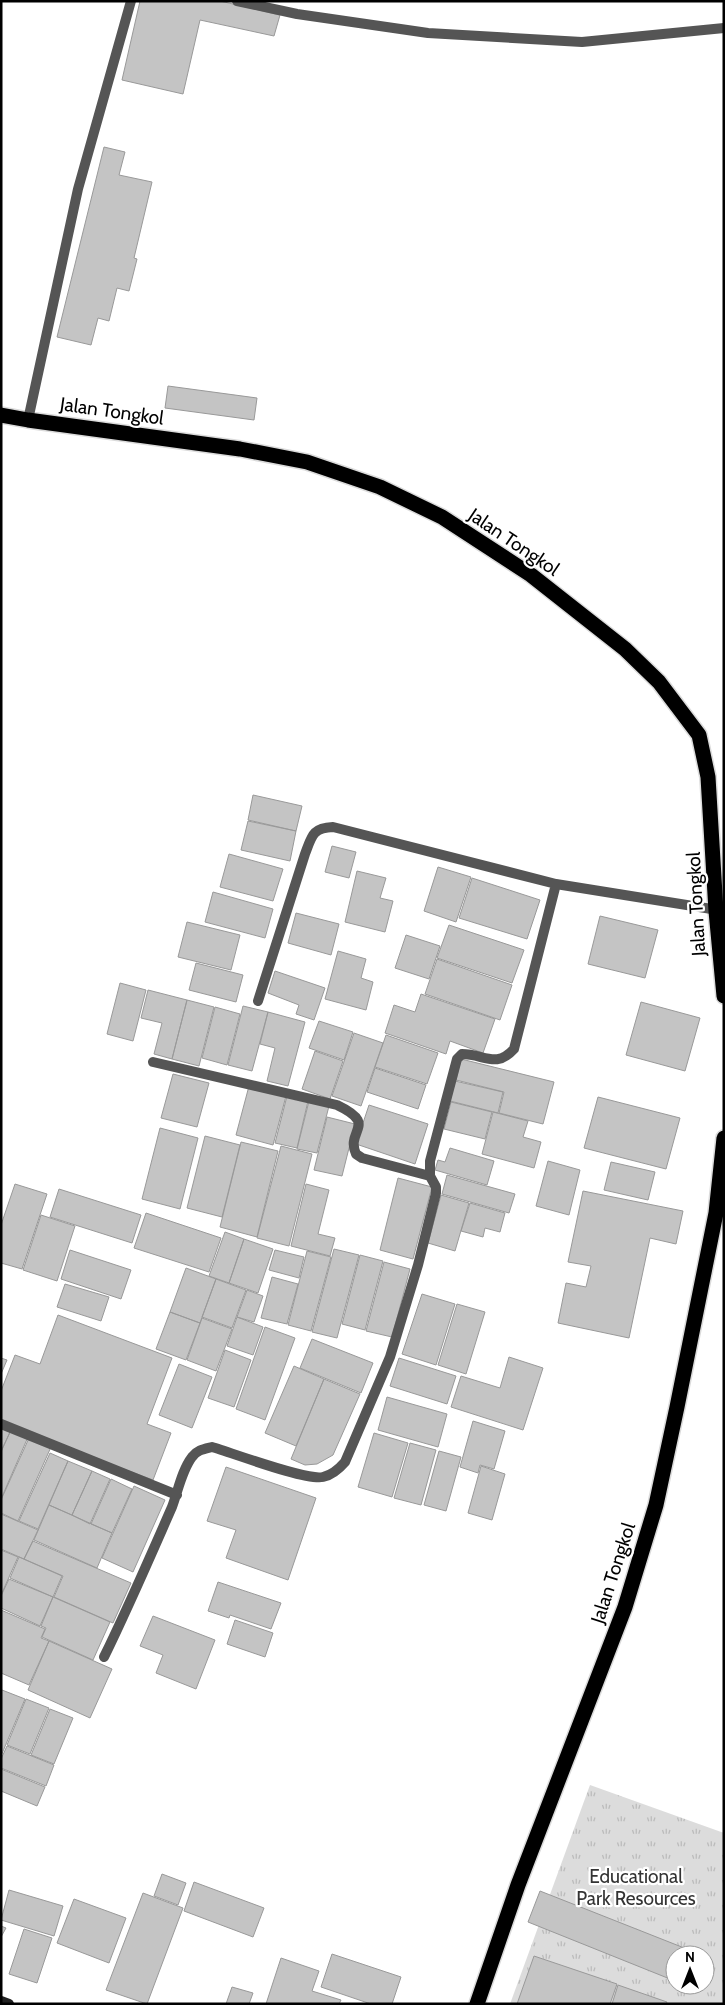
<svg xmlns="http://www.w3.org/2000/svg" width="725" height="2005" viewBox="0 0 725 2005" font-family="Cabin,sans-serif">
<style>
.park{fill:url(#park-tufts);fill-rule:evenodd}
.building{fill:#c4c4c4;stroke:#999}
.lines{fill:none;stroke-linecap:round;stroke-linejoin:round}
.highway-casing{stroke:#dbdbdb;stroke-width:18}
.lane{stroke:#555;stroke-width:10}
.street{stroke:#555;stroke-width:10}
.secondary{stroke:#222;stroke-width:10}
.highway{stroke:#000;stroke-width:15}
.labels{text-anchor:middle;dominant-baseline:central;stroke-width:4.5;stroke-linejoin:round;paint-order:stroke}
.street-label{font-size:19px;fill:#000;stroke:#fff}
.park-label{font-size:19px;fill:#333;stroke:#fff}
</style>
<defs>
<pattern id="park-tufts" width="24" height="20" patternUnits="userSpaceOnUse" patternTransform="scale(1.25)"><rect width="24" height="20" fill="#dcdcdc"/><path d="M3 7l-1-3M5 7V3M7 7l1-3M15 17l-1-3M17 17v-4M19 17l1-3" fill="none" stroke="#bbb"/></pattern>
</defs>
<rect width="100%" height="100%" fill="#fff"/>
<!-- park -->
<path class="park" d="M590,1785l134,48v171h-214zM675,1955h30v30h-30z"/>
<!-- building -->
<path class="building" d="M140,1h80l60,14 -6,21 -74,-16 -17,74 -61,-14z
M104,147l21,5 -6,23 33,7 -18,76 3,1 -8,32 -12,-3 -8,33 -11,-3 -7,27 -34,-8z
M168,386l89,12 -3,22 -89,-12z
M253,795l49,11 -6,25 -48,-11z
M248,821l48,10 -6,30 -49,-11z
M332,846l24,6 -7,26 -24,-6z
M229,854l54,15 -10,32 -53,-14z
M438,867l33,10 -15,45 -32,-11z
M357,871l29,7 -6,20 13,3 -8,31 -40,-10z
M472,878l68,22 -13,39 -68,-21z
M213,892l60,17 -8,29 -60,-16z
M296,913l43,11 -8,31 -43,-12z
M600,916l58,14 -13,48 -57,-14z
M187,922l53,13 -9,35 -53,-13z
M449,925l75,25 -12,33 -75,-25z
M406,935l34,11 -11,33 -34,-11z
M338,951l28,8 -5,19 12,4 -7,28 -41,-11z
M437,959l75,26 -12,35 -75,-26z
M196,963l47,12 -7,27 -47,-12z
M275,971l50,17 -11,32 -18,-6 3,-9 -31,-12z
M120,983l26,7 -13,51 -26,-7z
M148,990l39,10 -15,59 -18,-5 8,-31 -21,-5z
M421,994l74,25 -12,34 -33,-12 -4,13 -61,-21 9,-28 21,7z
M187,1000l27,7 -15,59 -27,-7z
M641,1002l59,16 -15,53 -59,-16z
M243,1006l25,6 -16,59 -24,-6z
M215,1007l25,7 -13,51 -25,-7z
M268,1012l37,10 -17,64 -21,-5 8,-33 -15,-4z
M319,1021l34,11 -9,28 -35,-12z
M354,1033l29,10 -22,63 -29,-10z
M386,1035l52,18 -11,31 -52,-17z
M315,1051l28,10 -13,38 -28,-10z
M461,1059l93,23 -11,42 -44,-11 5,-21 -48,-12z
M375,1068l51,17 -8,24 -51,-17z
M173,1074l36,9 -12,44 -36,-9z
M455,1081l48,11 -5,21 -48,-12z
M249,1086l37,10 -13,49 -37,-10z
M287,1096l21,5 -11,47 -22,-5z
M598,1097l82,21 -14,51 -82,-21z
M309,1101l20,5 -12,47 -20,-4z
M451,1102l41,10 -7,27 -41,-10z
M369,1105l59,19 -13,40 -59,-20z
M493,1112l35,9 -5,16 18,5 -7,26 -52,-14z
M327,1117l28,7 -13,52 -28,-6z
M160,1128l38,10 -18,71 -38,-10z
M205,1136l35,9 -18,72 -35,-9z
M241,1142l37,9 -21,86 -37,-10z
M281,1146l31,8 -23,92 -32,-8z
M450,1148l44,13 -7,24 -52,-15 3,-10 7,2z
M548,1161l32,9 -11,45 -33,-9z
M611,1162l44,10 -7,28 -44,-10z
M447,1175l68,19 -6,19 -67,-19z
M398,1178l34,9 -19,72 -33,-9z
M15,1184l32,10 -25,75 -21,-6v-38z
M306,1184l23,6 -11,44 17,4 -5,18 -39,-10z
M59,1189l82,26 -9,28 -82,-26z
M583,1191l100,20 -7,33 -26,-6 -21,100 -71,-15 8,-40 20,4 5,-21 -23,-4z
M441,1195l28,8 -14,48 -27,-8z
M470,1203l35,10 -5,19 -15,-4 -2,9 -22,-6z
M146,1213l75,25 -12,34 -75,-24z
M41,1215l34,11 -18,55 -34,-11z
M225,1232l19,7 -15,44 -20,-7z
M244,1239l29,10 -15,44 -29,-10z
M334,1249l25,6 -22,83 -25,-6z
M70,1250l61,20 -10,29 -60,-20z
M275,1250l29,7 -5,21 -30,-8z
M307,1251l24,6 -20,74 -23,-6z
M360,1255l23,6 -18,69 -23,-6z
M384,1262l26,7 -18,68 -26,-6z
M186,1268l30,11 -16,44 -30,-11z
M272,1277l26,7 -11,40 -26,-6z
M216,1279l30,11 -14,38 -30,-11z
M65,1284l44,13 -8,24 -44,-14z
M247,1290l16,6 -9,26 -17,-5z
M422,1294l33,10 -19,61 -34,-11z
M457,1304l28,8 -19,62 -28,-9z
M170,1312l30,11 -14,37 -30,-11z
M58,1315l114,43 -25,66 24,9 -18,47 -152,-57v-32l14,-36 25,9z
M237,1317l26,10 -10,28 -26,-9z
M202,1318l30,11 -16,42 -29,-11z
M265,1327l30,11 -30,82 -29,-11z
M312,1339l61,24 -12,30 -61,-25z
M225,1350l26,10 -17,47 -26,-9z
M509,1357l34,11 -20,62 -72,-23 10,-31 39,12z
M1,1358l6,2 -6,14z
M399,1358l57,18 -9,28 -57,-18z
M179,1364l33,13 -20,51 -33,-13z
M294,1366l30,13 -28,67 -31,-13z
M324,1379l36,15 -27,61 -16,9 -12,1 -14,-6z
M387,1397l60,17 -9,33 -60,-17z
M473,1421l32,10 -11,38 -14,-4 -2,8 -18,-6z
M1,1426l10,4 -10,21z
M11,1430l17,7 -27,62v-47z
M374,1433l34,10 -16,54 -34,-10z
M29,1438l22,9 -33,74 -17,-8v-13z
M410,1443l26,7 -15,55 -27,-7z
M439,1451l22,6 -15,54 -22,-6z
M50,1453l18,8 -30,68 -19,-8z
M68,1461l24,10 -20,44 -23,-10z
M481,1466l24,8 -13,46 -24,-7z
M226,1467l90,31 -28,82 -62,-22 10,-28 -29,-9z
M92,1471l18,8 -20,45 -18,-9z
M111,1479l21,10 -20,44 -21,-9z
M134,1486l31,14 -32,72 -31,-14z
M49,1505l63,28 -15,35 -63,-28z
M1,1514l37,16 -14,29 -23,-10z
M33,1541l98,42 -18,40 -59,-26 9,-21 -39,-17z
M1,1550l17,7 -17,38z
M19,1557l43,19 -9,21 -43,-19z
M9,1579l44,18 -13,29 -39,-18v-12z
M218,1582l63,21 -10,26 -41,-14 -1,3 -21,-7z
M53,1597l57,25 -17,38 -51,-23 4,-9 -5,-2z
M1,1610l44,19 -4,9 8,3 -20,44 -28,-12z
M153,1616l62,24 -19,49 -40,-16 7,-18 -23,-9z
M235,1620l38,13 -8,24 -38,-13z
M49,1641l63,28 -22,49 -62,-28z
M2,1690l23,9 -24,57v-64z
M26,1699l23,9 -19,46 -23,-9z
M50,1709l23,9 -19,46 -23,-9z
M7,1746l47,19 -8,21 -45,-18v-9z
M1,1769l44,18 -8,19 -36,-15z
M162,1874l24,9 -8,22 -24,-9z
M194,1882l70,26 -11,29 -69,-26z
M9,1890l54,16 -9,30 -53,-16z
M540,1891l162,64h-27v26l-147,-59z
M143,1893l40,15 -36,96 -41,-14z
M74,1899l52,19 -17,45 -52,-20z
M1,1926l5,2 -5,9z
M24,1929l28,9 -15,45 -28,-9z
M332,1954l69,23 -9,27h-21l-50,-17z
M534,1956l83,28 -7,20h-93z
M281,1958l38,13 -7,20 29,9 -2,4h-73z
M618,1985l49,17 -1,2h-54z
M232,1987l21,6 -4,11h-23z"/>
<g class="lines">
<defs>
<path id="highway" d="M1,415l27,5 212,29 67,13 73,25 62,30 89,58 94,74 34,33 40,53 9,42 8,134 8,85
M477,2004l41,-119 107,-278 31,-102 21,-98 39,-194 8,-75"/>
</defs>
<!-- highway casing -->
<use href="#highway" class="highway-casing"/>
<!-- lane -->
<path class="lane" d="M237,1l60,13 131,19 154,9 142,-14
M28,420l50,-231 53,-188"/>
<!-- street -->
<path class="street" d="M258,1001l47,-147c7,-18 7,-26 28,-27l223,57 168,27
M153,1062l184,43c42,20 8,25 19,49l6,4 68,18
M1,1424l176,71
M104,1657c24,-49 46,-100 68,-150 6,-16 10,-37 20,-50 5,-7 12,-8 20,-10 21,6 94,34 111,30 9,-2 16,-8 22,-15l45,-105 28,-92 18,-72v-6l-6,-11v-15l27,-102 5,-5c22,0 34,15 52,-5l42,-165"/>
<!-- secondary -->
<path class="secondary" d="M1,2001l8,3"/>
<!-- highway -->
<use href="#highway" class="highway"/>
</g>
<g class="labels">
<!-- street labels -->
<g class="street-label">
<text transform="translate(112 411) rotate(8)">Jalan Tongkol</text>
<text transform="translate(514 542) rotate(34)">Jalan Tongkol</text>
<text transform="translate(696 904) rotate(-93)">Jalan Tongkol</text>
<text transform="translate(613 1573) rotate(-72)">Jalan Tongkol</text>
</g>
<!-- park labels -->
<g class="park-label">
<text x="636" y="1876">Educational<tspan x="636" dy="22">Park Resources</tspan></text>
</g>
</g>
<!-- border -->
<rect width="725" height="2005" fill="none" stroke="#000000" stroke-width="5"/>
<!-- north arrow -->
<g transform="translate(690 1970)"><circle r="24" fill="#ffffff" stroke="#999999"/>
<path d="M0-4L9 19L0 12L-9 19Z" fill="#000000"/>
<text y="-8" font-size="14" font-weight="bold" text-anchor="middle" fill="#000000">N</text>
</g>
</svg>
